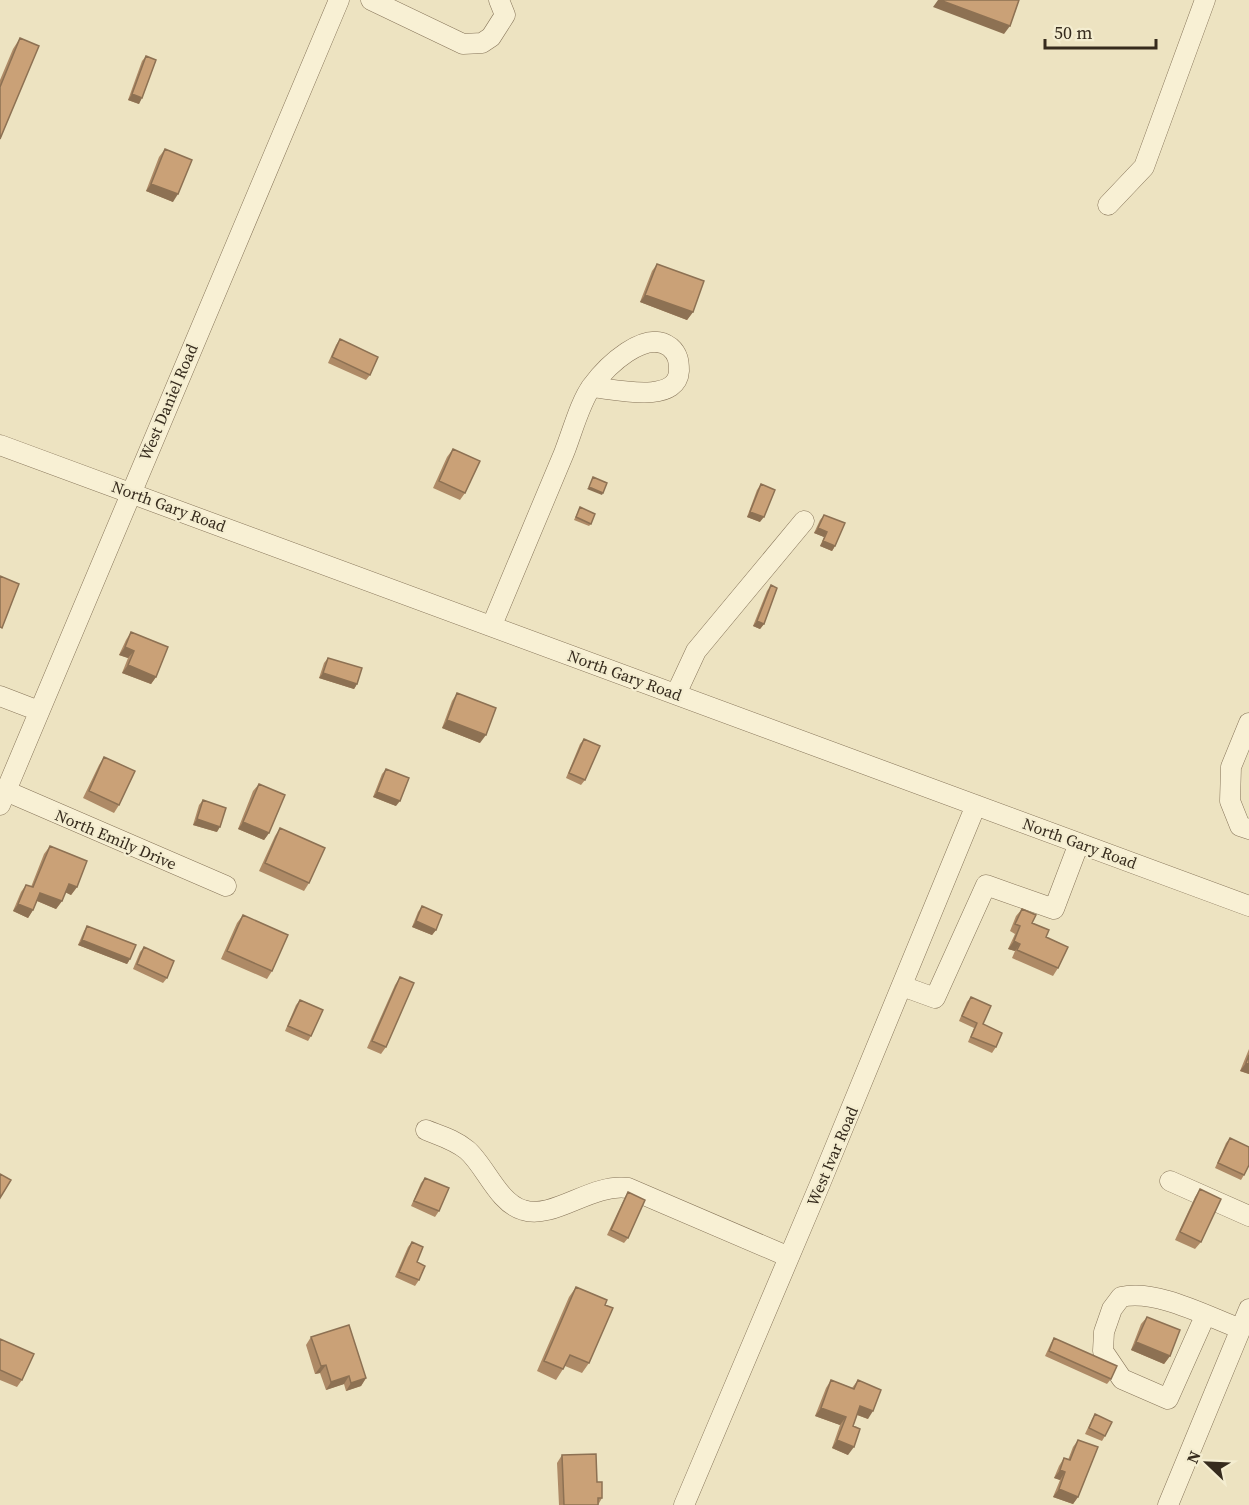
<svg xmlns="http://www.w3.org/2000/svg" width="1249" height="1505" viewBox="0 0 1249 1505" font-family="'Source Serif 4',serif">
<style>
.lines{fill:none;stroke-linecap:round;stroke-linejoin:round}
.minor-casing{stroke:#867459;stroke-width:21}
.minor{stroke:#f8f0d4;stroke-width:20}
.wall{fill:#ae8a66}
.shaded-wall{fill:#8d7153}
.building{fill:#caa177;stroke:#8d7153;stroke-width:1.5}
.labels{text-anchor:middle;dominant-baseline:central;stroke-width:4.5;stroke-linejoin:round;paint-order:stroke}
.street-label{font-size:16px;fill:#362b1d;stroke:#f4edd0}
</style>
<rect width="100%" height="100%" fill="#ede3c1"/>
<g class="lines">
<defs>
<path id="minor" d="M371,0l92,44 19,-1 9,-6 14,-22 -6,-15
M1108,205l36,-38 61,-167
M0,445l1249,461
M492,625c24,-57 48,-115 72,-172 8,-20 16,-51 28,-67 14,-19 53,-58 78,-39 8,7 9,14 9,24 -2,34 -65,18 -88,16
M676,694l20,-43 108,-130
M0,696l39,15
M1249,723l-18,44 -1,34 10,25 9,3
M6,791l220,95
M0,805l339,-805
M902,986l33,12 51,-113 68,24 25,-66
M426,1130c15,6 29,10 41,20 18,15 31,53 56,60 31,10 68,-27 105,-22l161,69
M1170,1181l79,35
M1205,1316l-37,83 -46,-20 -19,-28 1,-19 8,-23 9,-12c36,-8 85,19 120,32
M684,1505l136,-321 156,-379
M1168,1505l81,-196"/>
</defs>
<!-- minor casing -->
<use href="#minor" class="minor-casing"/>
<!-- minor -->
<use href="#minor" class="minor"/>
</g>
<!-- wall -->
<path class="wall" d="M20,38l-20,101v-59l13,-31z
M146,56l-7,48 -11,-4 14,-39z
M165,149l8,53 -27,-11 13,-34z
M657,264l36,48 -6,8 -47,-18 12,-31z
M340,339l30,36 -4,5 -38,-17 8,-18z
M453,449l12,44 -5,7 -27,-12 14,-31z
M761,484l-1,38 -13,-5 10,-27z
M580,507l11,17 -2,2 -15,-6z
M824,515l11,31 -3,5 -12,-5 4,-9 -10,-4 6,-13z
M771,585l-7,39 -4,5 -7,-3 14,-35z
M131,632l25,45 -5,7 -29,-11 6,-15 -9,-3 7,-15z
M328,658l29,26 -3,5 -35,-11 5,-15z
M457,693l23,50 -38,-15 10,-27z
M584,739l1,41 -4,5 -15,-7 14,-34z
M104,757l15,48 -5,8 -31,-15 16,-33z
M386,769l10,37 -23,-9 9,-23z
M259,784l10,49 -5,7 -26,-11 15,-38z
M203,800l14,32 -24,-7 6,-20z
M280,828l29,55 -5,8 -45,-20 16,-35z
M50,846l27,41 -6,8 -6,-3 -3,9 -6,8 -19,-8 -4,9 -5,8 -15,-7 8,-19 5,-7 5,2 13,-33z
M422,906l14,24 -4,5 -20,-8 6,-15z
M1022,909l10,14 14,14 12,31 -5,8 -41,-18 3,-7 -7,-2 7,-15 -5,-3 6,-15z
M243,915l29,56 -5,8 -46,-20 16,-36z
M87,926l43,33 -3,5 -49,-19 6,-14z
M144,947l23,31 -4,5 -30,-14 7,-17z
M400,977l-14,70 -5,7 -14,-6 28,-63z
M971,997l12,27 13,23 -4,6 -24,-11 6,-14 -15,-7 8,-19z
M300,1000l11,36 -3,5 -23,-10 11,-26z
M1249,1049v25l-9,-3z
M1230,1138l14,37 -3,5 -26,-12 11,-25z
M425,1178l14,33 -4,6 -24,-11 10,-23z
M1200,1189l1,53 -6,7 -20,-9 20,-43z
M628,1192v46l-4,5 -17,-8 18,-38z
M412,1242l5,20 2,18 -4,6 -20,-9 13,-30z
M576,1287l29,18 -16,58 -7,10 -17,-7 -9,14 -19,-9 32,-74z
M1147,1317l23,39 -6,8 -33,-14 10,-26z
M311,1337l55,41 -5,8 -15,5 -2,-7 -18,6 -6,-17 -5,1 -9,-29z
M1054,1338l57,41 -4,5 -62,-28 6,-13z
M0,1339l22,41 -5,7 -17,-7z
M831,1380l21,8 6,-8 10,39 -11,-4 -4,11 -5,29 -16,-7 8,-23 -25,-9 11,-28z
M1095,1414l10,22 -3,5 -17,-7 7,-15z
M1078,1440v57l-5,7 -20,-7 7,-17 -6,-2 5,-12 5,-8 4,2 5,-13z
M562,1455l35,27 5,16 -4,7h-39l-2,-42z"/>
<!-- shaded-wall -->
<path class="shaded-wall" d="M938,0h2l70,26 -6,8 -71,-27z
M132,94l10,4 -3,6 -11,-4z
M151,184l27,10 -5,8 -27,-11z
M645,295l48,17 -6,8 -47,-18z
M589,487l14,6 -1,2 -15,-6z
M750,512l14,5 -4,5 -13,-5z
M818,528l9,4 -3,5 -10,-4z
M823,541l12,5 -3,5 -12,-5z
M757,621l7,3 -4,5 -7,-3z
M125,647l9,4 -6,7 -9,-3z
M128,665l28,12 -5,7 -29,-11z
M323,673l34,11 -3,5 -35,-11z
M447,720l39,15 -6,8 -38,-15z
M377,792l23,9 -4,5 -23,-9z
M197,819l23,8 -3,5 -24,-7z
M243,822l26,11 -5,7 -26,-11z
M69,884l8,3 -6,8 -8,-4z
M40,893l22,8 -6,8 -21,-9z
M18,904l15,6 -5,8 -15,-7z
M416,921l20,9 -4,5 -20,-8z
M82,940l48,19 -3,5 -49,-19z
M1014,941l6,3 -5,7 -7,-2z
M1246,1063l3,1v10l-9,-3z
M1136,1342l34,14 -6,8 -33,-14z
M326,1365l-6,8 -5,1 6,-8z
M349,1376l-5,8 -18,6 5,-8z
M366,1378l-5,8 -15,5 5,-8z
M860,1406l13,5 -5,8 -13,-5z
M821,1408l25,9 -6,8 -25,-9z
M837,1440l17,7 -6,8 -16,-7z
M1060,1470l5,2 -5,8 -6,-2z
M1059,1489l19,8 -5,7 -20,-7z"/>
<!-- building -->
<path class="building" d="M940,0h79l-9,26z
M20,38l19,8 -39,93v-52z
M146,56l10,4 -14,38 -10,-4z
M165,149l27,11 -14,34 -27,-10z
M657,264l47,17 -11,31 -48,-17z
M340,339l38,18 -8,18 -38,-18z
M453,449l27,12 -15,32 -26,-12z
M593,477l14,6 -4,10 -14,-6z
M761,484l14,6 -11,27 -14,-5z
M580,507l15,7 -4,10 -15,-7z
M824,515l21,8 -10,23 -12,-5 4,-9 -9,-4z
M0,576l19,8 -17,44 -2,-1z
M771,585l6,3 -13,36 -7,-3z
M131,632l37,15 -12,30 -28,-12 6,-14 -9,-4z
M328,658l34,10 -5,16 -34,-11z
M457,693l39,15 -10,27 -39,-15z
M584,739l16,7 -15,34 -16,-7z
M104,757l31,14 -16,34 -30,-14z
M386,769l23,9 -9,23 -23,-9z
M259,784l26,11 -16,38 -26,-11z
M203,800l23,8 -6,19 -23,-8z
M280,828l45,20 -16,35 -44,-20z
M50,846l37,15 -10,26 -8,-3 -7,17 -22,-8 -7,17 -15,-6 8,-19 7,2z
M422,906l20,9 -6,15 -20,-9z
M1022,909l14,6 -4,8 17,7 -3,7 22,10 -10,21 -41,-18 3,-6 -6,-3 6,-15 -5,-2z
M243,915l45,20 -16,36 -45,-20z
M87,926l49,19 -6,14 -48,-19z
M144,947l30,14 -7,17 -30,-14z
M400,977l14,6 -28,64 -14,-6z
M971,997l20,9 -8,18 19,9 -6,14 -25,-10 6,-14 -15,-7z
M300,1000l23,10 -12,26 -23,-10z
M1249,1055v9l-3,-1z
M1230,1138l19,9v18l-5,10 -26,-12z
M0,1174l11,6 -11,18z
M425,1178l24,10 -10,23 -25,-10z
M1200,1189l21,10 -20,43 -21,-10z
M628,1192l17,8 -17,38 -17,-8z
M412,1242l11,5 -6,15 8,4 -6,14 -20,-8z
M576,1287l31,13 -2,5 8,3 -24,55 -19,-8 -7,14 -19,-8z
M1147,1317l33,13 -10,26 -34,-14z
M349,1325l17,53 -15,5 -2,-7 -18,6 -5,-17 -5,1 -10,-29z
M1054,1338l63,28 -6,13 -62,-28z
M0,1339l34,15 -12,26 -22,-10z
M831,1380l23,9 4,-9 23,10 -8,21 -13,-5 -7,20 7,3 -6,18 -17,-7 9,-23 -25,-9z
M1095,1414l17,8 -7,14 -16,-8z
M1078,1440l20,7 -20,50 -19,-8 6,-17 -5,-2 4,-12 6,2z
M596,1454l1,28h5v16h-4v7h-34l-2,-50z"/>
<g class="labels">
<!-- street labels -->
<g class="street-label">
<text transform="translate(168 402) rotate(-67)">West Daniel Road</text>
<text transform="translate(169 506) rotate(20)">North Gary Road</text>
<text transform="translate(625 675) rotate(20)">North Gary Road</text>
<text transform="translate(116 839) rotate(23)">North Emily Drive</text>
<text transform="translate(1080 843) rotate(20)">North Gary Road</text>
<text transform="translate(832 1156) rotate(-67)">West Ivar Road</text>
</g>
</g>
<!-- north arrow -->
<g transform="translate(1207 1463) rotate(293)" stroke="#f4edd0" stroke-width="4.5" paint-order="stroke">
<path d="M0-4.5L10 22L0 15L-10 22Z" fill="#362b1d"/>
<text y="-9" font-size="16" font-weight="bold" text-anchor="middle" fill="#362b1d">N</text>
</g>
<!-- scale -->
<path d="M1045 39v9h111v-9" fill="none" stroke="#362b1d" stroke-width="3"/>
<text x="1054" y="39" font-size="18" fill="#362b1d" stroke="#f4edd0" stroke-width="4.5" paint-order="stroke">50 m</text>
</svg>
